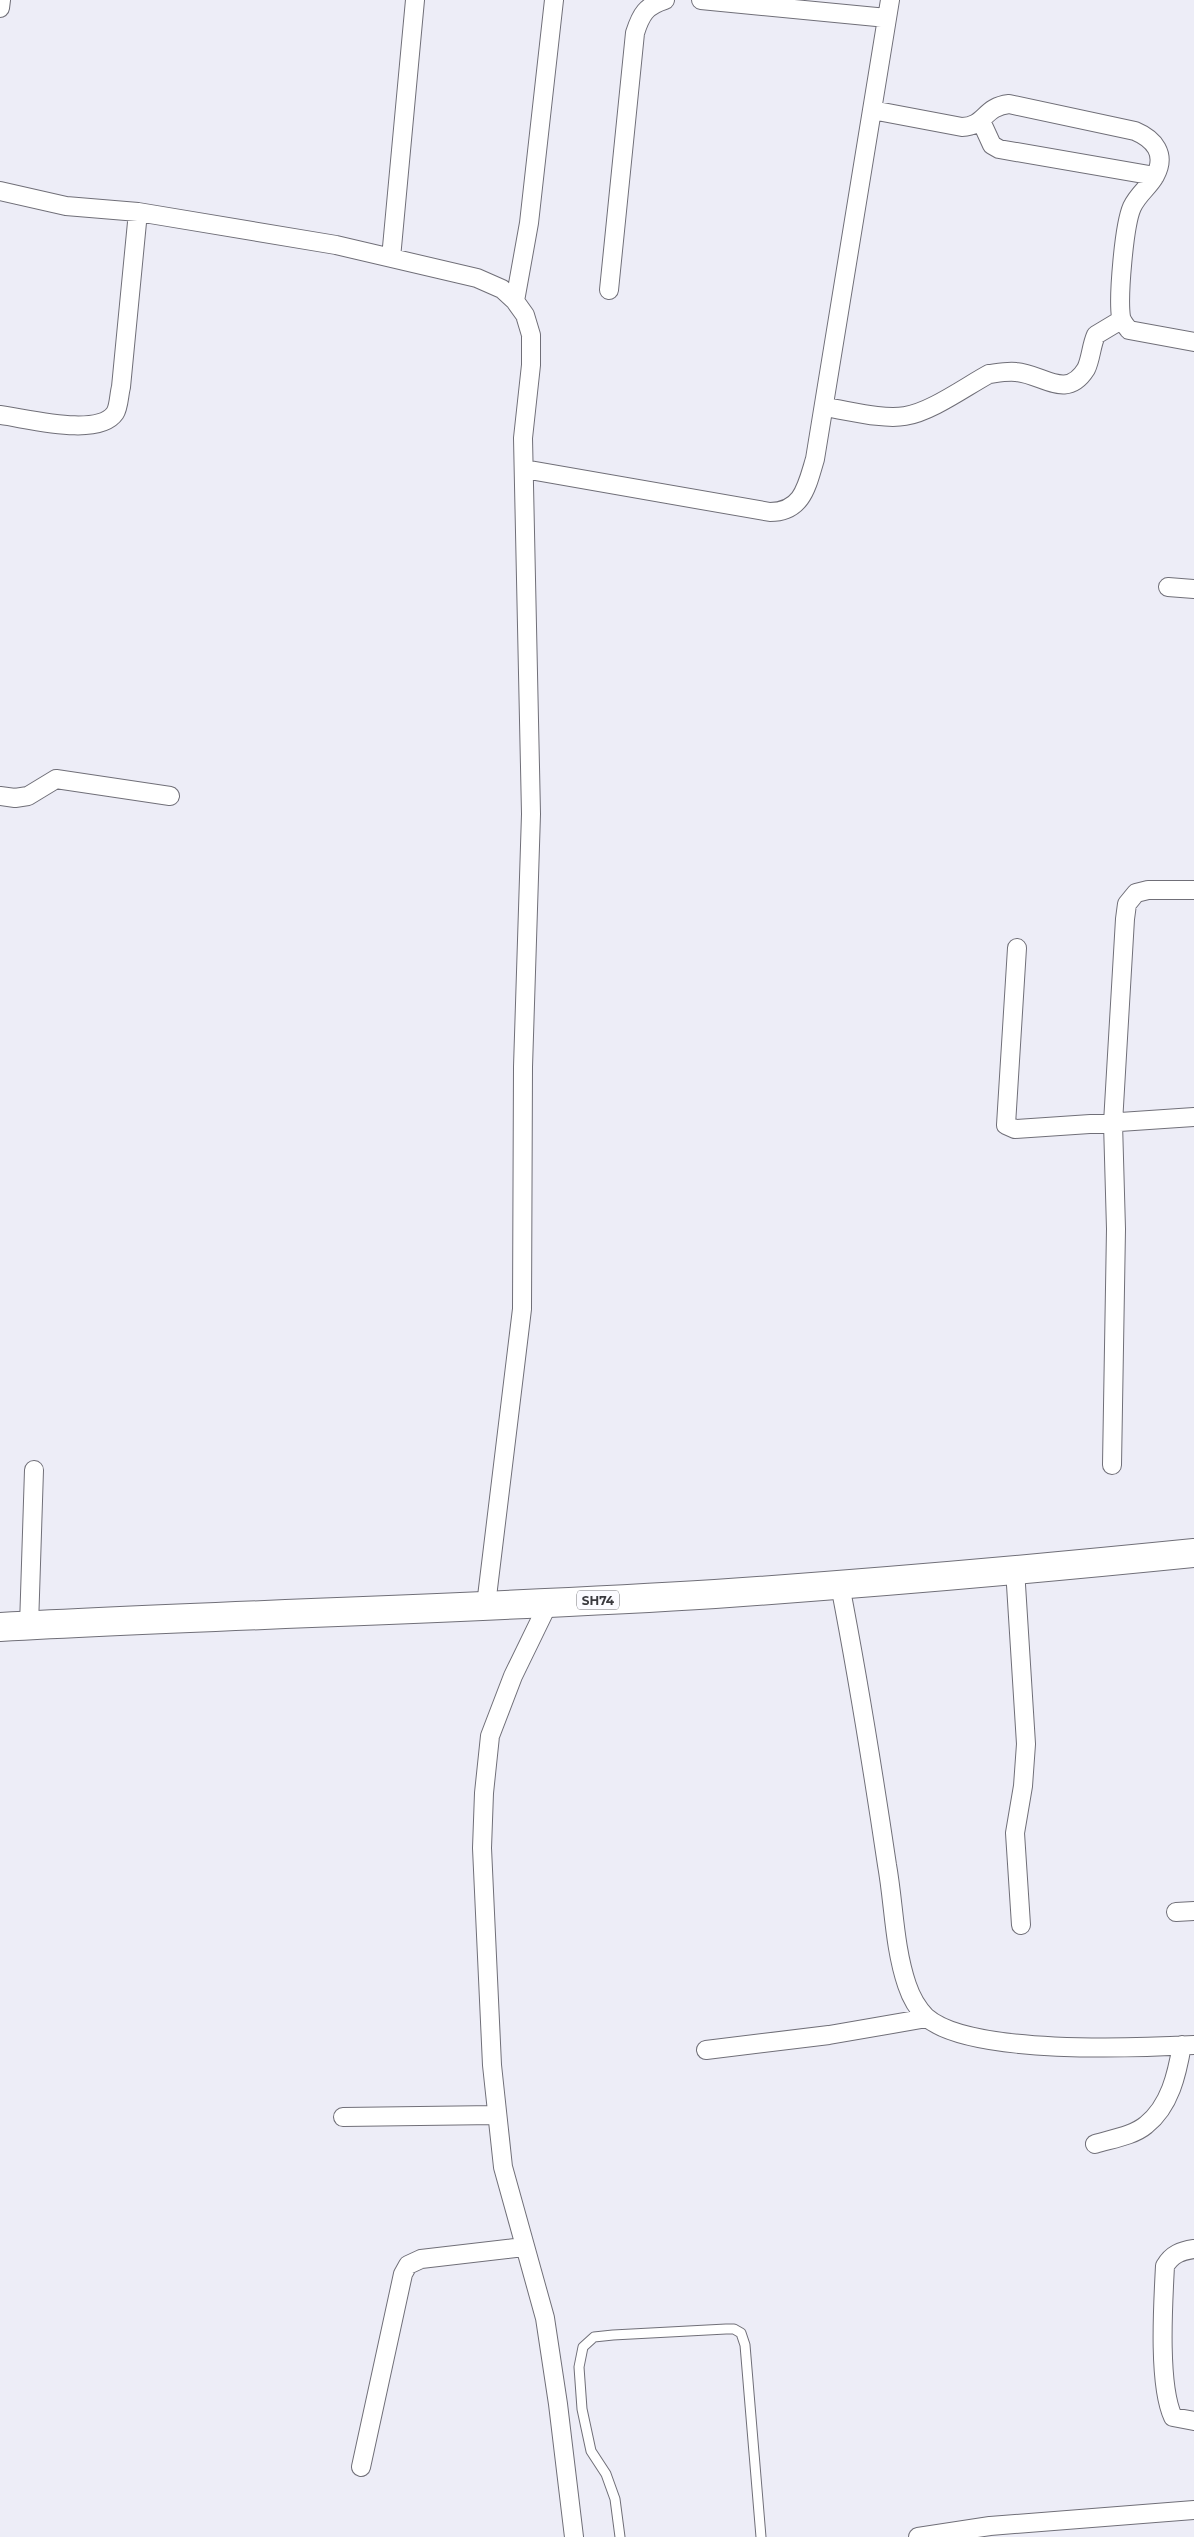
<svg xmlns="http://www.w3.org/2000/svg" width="1194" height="2537" viewBox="0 0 1194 2537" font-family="Montserrat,sans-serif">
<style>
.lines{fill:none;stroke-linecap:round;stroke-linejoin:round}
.service-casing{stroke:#706f78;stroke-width:11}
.minor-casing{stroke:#706f78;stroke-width:20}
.trunk-casing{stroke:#706f78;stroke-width:30}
.service{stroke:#fff;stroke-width:9}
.minor{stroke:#fff;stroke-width:18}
.trunk{stroke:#fff;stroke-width:28}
.labels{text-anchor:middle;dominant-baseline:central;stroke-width:4;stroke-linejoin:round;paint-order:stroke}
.shield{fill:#fbfbff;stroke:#747478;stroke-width:1}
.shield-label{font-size:12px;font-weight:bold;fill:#3a3a3e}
</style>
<rect width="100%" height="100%" fill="#ededf7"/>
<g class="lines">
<defs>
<path id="service" d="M620,2537l-5,-38 -9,-25 -15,-23 -9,-42 -3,-42 4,-20 11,-10 19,-2 113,-6h8l7,4 4,12 16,192"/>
<path id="minor" d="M701,0l186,18
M0,8l1,-8
M872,110l90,17c24,-1 21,-20 47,-23l126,27c19,8 32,23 20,45 -6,11 -17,18 -23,31 -8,18 -14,90 -11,110 1,5 5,9 8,13l65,12
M981,121l11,24 7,4 156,27
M0,191l66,15 72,6 198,33 141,33 25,11 13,12 10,14 6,20v30l-8,73 8,376 -8,253 -1,242 -36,296
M391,258l24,-258
M609,290l26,-257c6,-19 11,-27 30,-33
M515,301l14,-78 25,-223
M824,407c23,3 58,13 81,9 26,-4 60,-29 84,-42 8,-1 18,-3 27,-2 27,2 50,29 70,-3 5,-10 5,-23 10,-34l25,-15
M0,415c26,3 98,23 115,-2 4,-6 4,-19 6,-26l17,-175
M524,469l246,43c33,0 37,-27 45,-53l75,-459
M1168,587l26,2
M0,796l15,2 13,-2 28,-17 114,17
M1017,948l-11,177 9,4 179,-12
M1112,1465l4,-236 -3,-106 12,-204 2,-15 9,-11 12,-3h46
M1015,1569l11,175 -3,42 -8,47 6,92
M840,1585c18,93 33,186 47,280 7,39 7,82 20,120 4,12 10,23 19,32 43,38 210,31 268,28
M549,1602l-36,74 -23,60 -6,57 -2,55 10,217 11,102 42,151 13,86 16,133
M29,1626l5,-156
M1176,1912l18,-1
M706,2050l123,-15 98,-17
M343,2117l153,-2
M1095,2144c16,-5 38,-8 51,-19 24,-19 31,-51 36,-80
M1194,2249c-13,2 -22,5 -29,17 -2,38 -7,119 8,151l21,4
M361,2467l42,-193 5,-9 13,-6 103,-12
M918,2537l72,-11 204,-16"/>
<path id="trunk" d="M0,1627c238,-13 477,-18 715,-33 160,-11 320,-25 479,-41"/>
</defs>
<!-- service casing -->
<use href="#service" class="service-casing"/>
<!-- minor casing -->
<use href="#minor" class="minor-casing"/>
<!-- trunk casing -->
<use href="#trunk" class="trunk-casing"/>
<!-- service -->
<use href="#service" class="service"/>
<!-- minor -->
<use href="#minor" class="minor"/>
<!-- trunk -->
<use href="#trunk" class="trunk"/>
</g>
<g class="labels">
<!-- shield labels -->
<rect class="shield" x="577" y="1590.5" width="42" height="19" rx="4"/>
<g class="shield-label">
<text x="598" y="1600">SH74</text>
</g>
</g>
</svg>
